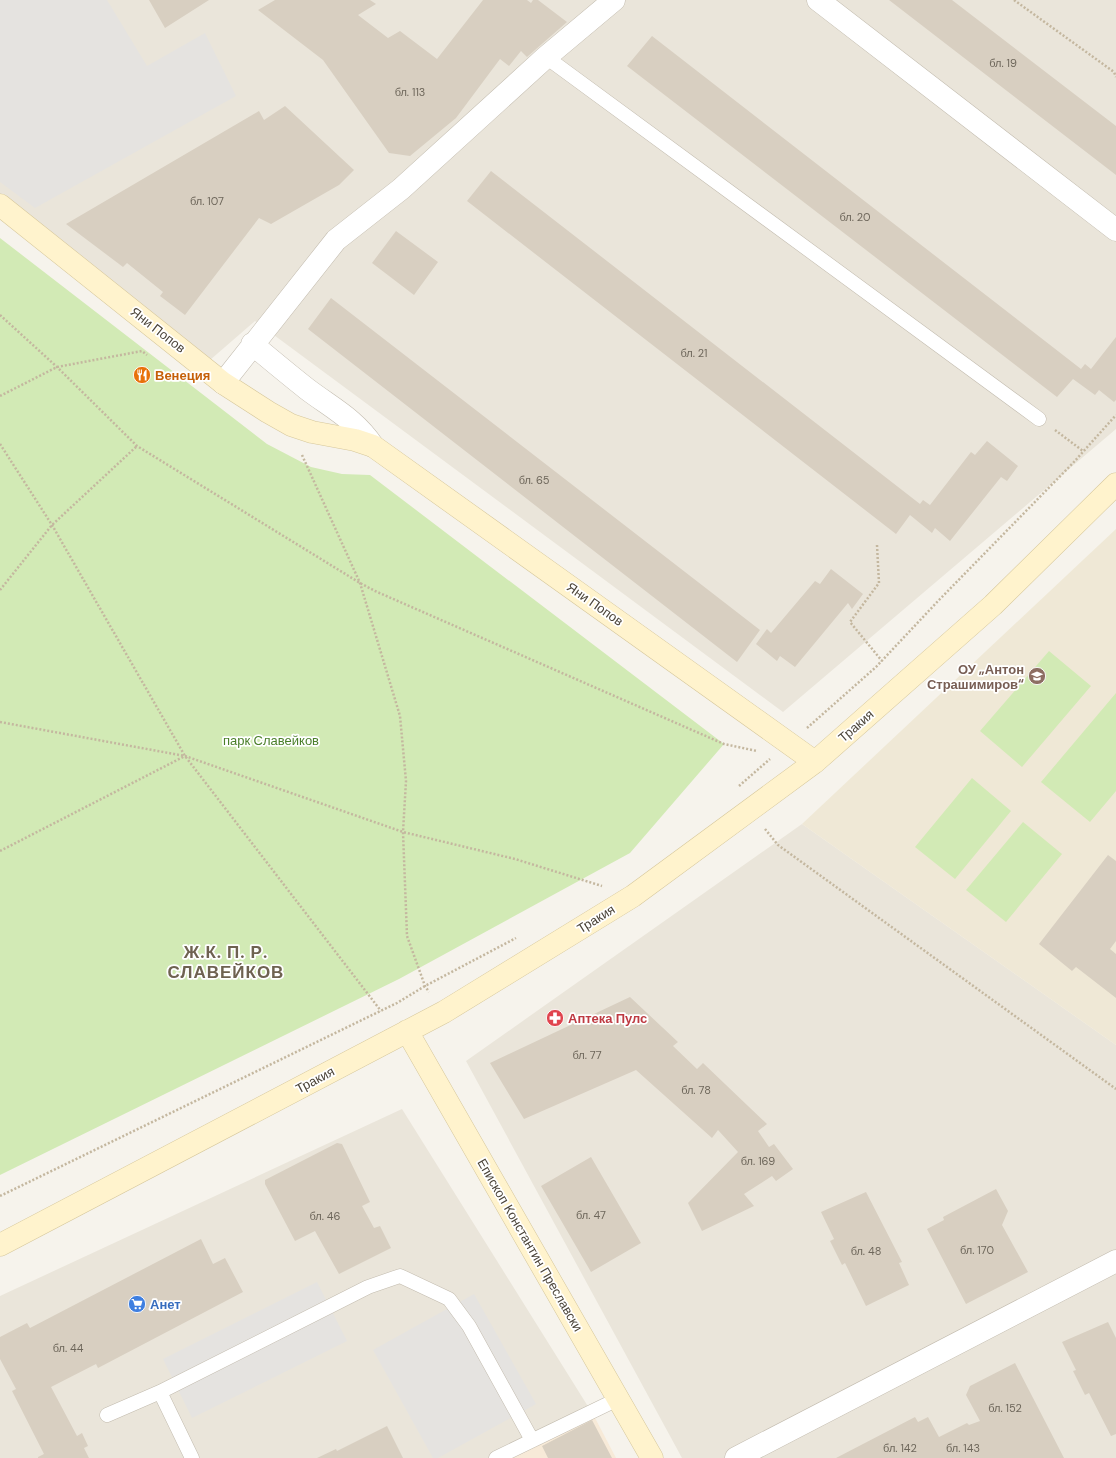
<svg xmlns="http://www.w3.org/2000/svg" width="1116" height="1458" viewBox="0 0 1116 1458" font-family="'DM Sans',sans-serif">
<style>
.residential{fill:#eae5da}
.commercial{fill:#f7ead8}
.education{fill:#efe8d6}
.green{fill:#d2eab5}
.parking{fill:#e5e3e0}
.building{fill:#d8cfc1}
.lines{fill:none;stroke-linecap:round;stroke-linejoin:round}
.lane-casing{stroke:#c2bbae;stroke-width:15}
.street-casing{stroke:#c2bbae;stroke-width:23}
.secondary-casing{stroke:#d6c79b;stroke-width:23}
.path{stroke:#c4b79f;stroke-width:2.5;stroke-dasharray:2 2;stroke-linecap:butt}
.lane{stroke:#fff;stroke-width:14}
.street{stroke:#fff;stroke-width:22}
.secondary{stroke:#fff3cd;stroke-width:22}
.labels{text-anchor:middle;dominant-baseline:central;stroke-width:3.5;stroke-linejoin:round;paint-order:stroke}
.number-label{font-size:11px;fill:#6e675b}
.street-label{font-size:13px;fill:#4b4439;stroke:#fff}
.food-label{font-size:13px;font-weight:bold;fill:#c56008;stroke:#fff;text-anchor:start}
.education-label{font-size:13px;font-weight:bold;fill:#785e54;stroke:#fff;text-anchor:end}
.park-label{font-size:13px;fill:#4a7f2a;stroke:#fff}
.health-label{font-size:13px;font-weight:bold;fill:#be3a42;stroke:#fff;text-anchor:start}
.shop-label{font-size:13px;font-weight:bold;fill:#366cbe;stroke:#fff;text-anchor:start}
.district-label{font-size:17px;font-weight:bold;letter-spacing:1px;fill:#6e6250;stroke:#fff}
</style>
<rect width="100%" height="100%" fill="#f6f3ec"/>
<!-- residential -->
<path class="residential" d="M0,0h1116v429l-333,283 -528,-391 -45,39 -210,-165z
M802,824l314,221v413h-434l-216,-397z
M402,1109l192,307 -83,42h-511v-162z"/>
<!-- commercial -->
<path class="commercial" d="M594,1416l22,42h-105z"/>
<!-- education -->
<path class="education" d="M1116,529v516l-314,-221z"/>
<!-- green -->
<path class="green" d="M0,238l267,206 44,23 31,7 28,1 354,269 -94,109 -231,126 -399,196z
M1049,651l42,35 -69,81 -42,-36z
M1116,693v98l-26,31 -49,-40z
M972,778l39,33 -56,68 -40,-32z
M1023,822l39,32 -56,68 -40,-32z"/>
<!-- parking -->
<path class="parking" d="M0,0h107l40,66 58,-33 31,63 -201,112 -35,-26z
M317,1282l30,59 -155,77 -29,-59z
M474,1294l62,110 -98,54h-5l-60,-108z"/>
<!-- building -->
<path class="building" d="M149,0h60l-44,28z
M275,0h95l6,4 -18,11 30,23 12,-7 37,28 46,-59h44l4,3 2,-3h5l29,22 -40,35 -6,-6 -12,15 -9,-7 -44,59 -46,38 -21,-3 -66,-93 -65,-50z
M889,0h63l164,126v49z
M652,36l429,333 4,-5 6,5 25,-32v63l-2,2 -15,-12 -4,5 -22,-16 -16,18 -430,-331z
M285,106l69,64 -15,15 -68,39 -12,-6 -74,97 -25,-19 3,-4 -36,-29 -4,4 -57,-43 193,-113 5,9z
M491,171l429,333 3,-4 7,5 41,-53 4,3 12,-14 31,25 -11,15 -6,-4 -51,64 -15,-13 -3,5 -22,-18 -14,19 -429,-333z
M396,231l42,31 -24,33 -42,-32z
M331,298l429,332 -23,32 -429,-333z
M831,569l32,25 -11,15 -4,-6 -53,64 -15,-11 -3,5 -21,-17 11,-15 4,4 44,-52 5,3z
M1108,855l8,6v80l-6,8 6,5v44l-40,-31 -4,4 -33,-27z
M630,997l48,45 -5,4 24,23 6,-6 64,61 -9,7 11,16 5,-3 19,25 -17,12 -4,-5 -28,18 10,12 -52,25 -14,-28 50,-51 -20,-22 -6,8 -76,-68 -112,49 -34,-56z
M337,1143l5,1 28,58 -8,4 12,22 6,-2 11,22 -52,26 -24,-43 -20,10 -30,-57v-4z
M591,1157l50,86 -50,29 -50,-86z
M996,1189l12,22 -6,14 26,47 -62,32 -39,-75 17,-9 -1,-3z
M866,1192l36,70 -3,1 10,22 -43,21 -21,-43 -3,2 -12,-24 4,-2 -13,-27z
M201,1239l12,25 12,-6 18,34 -145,76 -2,-4 -45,23 26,49 5,-3 6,13 -4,2 5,10h-51v-1l6,-3 -32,-63 4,-2 -16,-30v-22l27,-14 3,5z
M1108,1322l8,16v96l-5,2 -22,-43 -4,2 -12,-24 3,-1 -14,-28z
M1015,1363l49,95h-228l79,-41 3,5 10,-5 11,20 28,-14 2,2 11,-4 -14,-26 4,-9z
M592,1420l20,38h-64l-6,-12z
M387,1426l16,32h-86l19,-9 1,2z"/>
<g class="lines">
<defs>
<path id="lane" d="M546,57l493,362
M160,1392l32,66
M107,1415l53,-23 208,-105 32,-11 49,23 20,27 63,114
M496,1458l122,-59"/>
<path id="street" d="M818,0l298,230
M252,344c18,15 36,30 55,45 25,19 48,30 66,57
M223,383l113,-143 65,-51 145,-132 68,-57
M736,1458l380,-197"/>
<path id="secondary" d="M0,205l223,178 45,29 23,13 21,7 43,8 18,6 442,316
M407,1031l245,427
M0,1245l444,-233 189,-116 182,-134 178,-157 123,-121"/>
</defs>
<!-- lane casing -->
<use href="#lane" class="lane-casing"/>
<!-- street casing -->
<use href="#street" class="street-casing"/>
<!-- secondary casing -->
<use href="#secondary" class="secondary-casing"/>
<!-- path -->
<path class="path" d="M1014,0l100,72 2,5
M0,315l57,52 80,79 223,137 15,8 349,153 33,7
M0,396l57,-29 85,-16 5,4
M1055,430l28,21
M0,444l52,81 133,231 196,255
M302,455l58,128 40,133 6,65 -3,51 4,104 18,50 4,6
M877,545l2,38 -29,39 32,39
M0,590l52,-65 85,-79
M0,722l185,34 218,76 112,27 87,27
M807,728l69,-61 63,-67 134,-137 43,-48
M739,786l31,-27
M765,829l13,16 338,244
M0,851l185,-95
M0,1196l397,-193 28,-17 91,-48"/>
<!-- lane -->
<use href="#lane" class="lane"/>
<!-- street -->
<use href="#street" class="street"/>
<!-- secondary -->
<use href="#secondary" class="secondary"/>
</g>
<!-- icons -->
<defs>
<symbol id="restaurant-disc" viewBox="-11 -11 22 22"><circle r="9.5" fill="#e8710a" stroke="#fff"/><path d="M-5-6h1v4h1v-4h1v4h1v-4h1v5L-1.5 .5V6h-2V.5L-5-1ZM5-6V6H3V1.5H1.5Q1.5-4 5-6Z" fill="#fff"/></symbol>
<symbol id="school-disc" viewBox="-11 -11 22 22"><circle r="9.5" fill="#8d6e63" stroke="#fff"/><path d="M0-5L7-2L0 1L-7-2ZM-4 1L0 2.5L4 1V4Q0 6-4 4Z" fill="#fff"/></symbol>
<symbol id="pharmacy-disc" viewBox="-11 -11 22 22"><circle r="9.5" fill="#e0444e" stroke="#fff"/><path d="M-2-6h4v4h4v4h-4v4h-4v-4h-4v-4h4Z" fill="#fff"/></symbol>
<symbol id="supermarket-disc" viewBox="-11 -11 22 22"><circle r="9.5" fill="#3f7fe0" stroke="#fff"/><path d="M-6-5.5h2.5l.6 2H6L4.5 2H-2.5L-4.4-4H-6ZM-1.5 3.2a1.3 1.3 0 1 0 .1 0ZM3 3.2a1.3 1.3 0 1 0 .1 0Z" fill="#fff"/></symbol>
</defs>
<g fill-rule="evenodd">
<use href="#restaurant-disc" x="132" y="365" width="20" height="20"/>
<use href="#school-disc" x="1027" y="666" width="20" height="20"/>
<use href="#pharmacy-disc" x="545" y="1008" width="20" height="20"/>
<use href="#supermarket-disc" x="127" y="1294" width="20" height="20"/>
</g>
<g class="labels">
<!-- number labels -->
<g class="number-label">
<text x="1003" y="63">бл. 19</text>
<text x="410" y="92">бл. 113</text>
<text x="207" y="201">бл. 107</text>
<text x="855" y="217">бл. 20</text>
<text x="694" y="353">бл. 21</text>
<text x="534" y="480">бл. 65</text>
<text x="587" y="1055">бл. 77</text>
<text x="696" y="1090">бл. 78</text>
<text x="758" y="1161">бл. 169</text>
<text x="591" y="1215">бл. 47</text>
<text x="325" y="1216">бл. 46</text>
<text x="977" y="1250">бл. 170</text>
<text x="866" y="1251">бл. 48</text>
<text x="68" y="1348">бл. 44</text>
<text x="1005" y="1408">бл. 152</text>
<text x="900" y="1448">бл. 142</text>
<text x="963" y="1448">бл. 143</text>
</g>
<!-- street labels -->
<g class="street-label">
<text transform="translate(158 330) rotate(38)">Яни Попов</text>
<text transform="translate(595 604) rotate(35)">Яни Попов</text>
<text transform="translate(856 726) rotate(-41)">Тракия</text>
<text transform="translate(596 919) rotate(-32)">Тракия</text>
<text transform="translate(315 1080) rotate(-28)">Тракия</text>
<text transform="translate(530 1245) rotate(60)">Епископ Константин Преславски</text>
</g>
<!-- food labels -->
<g class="food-label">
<text x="155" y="375">Венеция</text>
</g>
<!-- education labels -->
<g class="education-label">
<text x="1024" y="669">ОУ „Антон<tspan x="1024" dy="15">Страшимиров“</tspan></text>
</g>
<!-- park labels -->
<g class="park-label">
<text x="271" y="740">парк Славейков</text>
</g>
<!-- health labels -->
<g class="health-label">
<text x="568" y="1018">Аптека Пулс</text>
</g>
<!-- shop labels -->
<g class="shop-label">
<text x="150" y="1304">Анет</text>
</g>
<!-- district labels -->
<g class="district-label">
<text x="226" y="952">Ж.К. П. Р.<tspan x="226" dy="20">СЛАВЕЙКОВ</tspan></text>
</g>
</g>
</svg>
